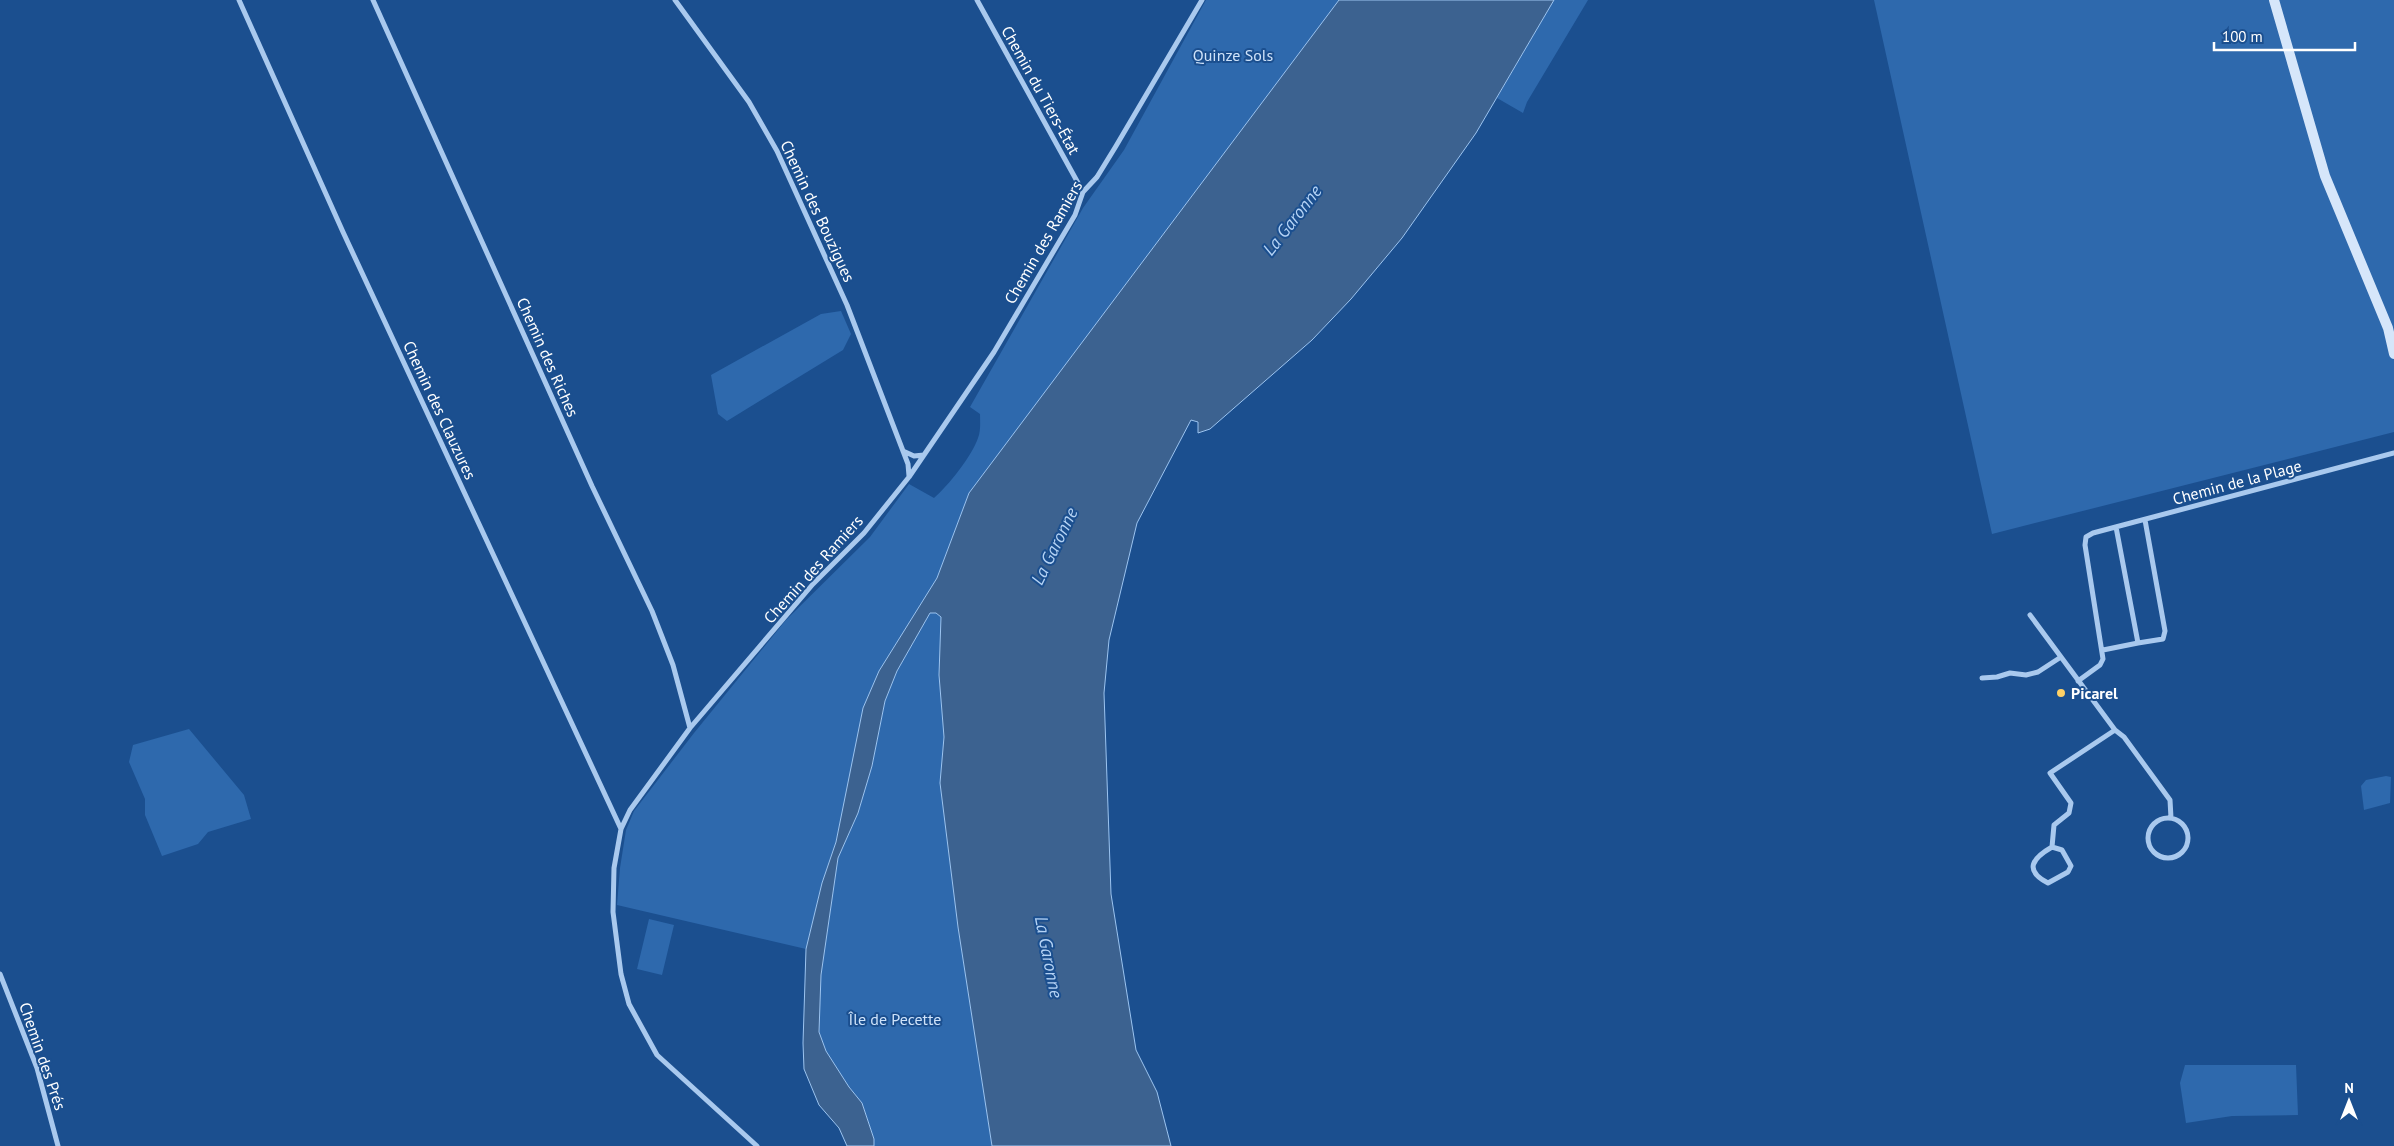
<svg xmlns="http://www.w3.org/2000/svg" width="2394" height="1146" viewBox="0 0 2394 1146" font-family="'PT Sans',sans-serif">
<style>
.green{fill:#2e69ad}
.water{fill:#3c6290;stroke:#9cc4f0}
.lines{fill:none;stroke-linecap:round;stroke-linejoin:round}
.street{stroke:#a9c9ee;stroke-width:5}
.secondary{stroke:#d6e6fa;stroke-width:10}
.poi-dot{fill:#ffd166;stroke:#1b4f8f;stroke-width:2}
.labels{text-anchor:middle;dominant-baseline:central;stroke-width:4;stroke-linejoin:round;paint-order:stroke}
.park-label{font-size:16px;fill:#cfe3fa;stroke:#1b4f8f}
.street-label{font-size:16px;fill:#fff;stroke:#1b4f8f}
.poi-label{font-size:16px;font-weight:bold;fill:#fff;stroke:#1b4f8f;text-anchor:start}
.water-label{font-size:18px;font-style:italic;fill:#b5d3f5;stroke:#1b4f8f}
</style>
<rect width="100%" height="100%" fill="#1b4f8f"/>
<!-- green -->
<path class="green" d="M1206,0h133l-370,493 -32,85 -58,93 -22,71 -21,100 -14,41 -16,66 -189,-44 3,-37 6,-38 8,-19 60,-78 92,-113 84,-83 39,-53 25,14c14,-12 38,-42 44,-60 3,-7 2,-17 2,-24l-10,-7 113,-199 41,-58z
M1554,0h34l-61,102 -4,11 -26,-15z
M1874,0h520v432l-402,102z
M841,311l10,23 -8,16 -116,71 -9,-7 -7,-39 110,-61z
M930,613h6l5,4 -2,58 5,62 -4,46 18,144 34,219h-118v-7l-12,-36 -13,-16 -23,-36 -7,-19 2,-57 17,-117 20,-45 14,-47 13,-65 12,-30z
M189,729l55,66 7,24 -43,13 -10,12 -36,12 -17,-41v-16l-16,-37 4,-17z
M2386,776l5,1 -1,26 -26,7 -3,-24 5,-6z
M649,919l25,6 -12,50 -25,-6z
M2185,1065h111l2,50 -66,1 -46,7 -6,-40z"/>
<!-- water -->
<path class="water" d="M1339,0h215l-78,133 -74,105 -51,61 -39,41 -102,89 -12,4v-11l-7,-2 -54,103 -28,117 -5,53 7,201 25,156 21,42 14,54h-179l-34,-219 -18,-144 4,-46 -5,-62 2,-58 -5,-4h-6l-33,58 -12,30 -13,65 -14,47 -20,45 -17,117 -2,57 7,19 23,36 13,16 12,36v7h-27l-8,-18 -20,-23 -15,-36 -1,-26 3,-94 16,-66 14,-41 27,-134 16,-37 58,-93 32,-85z"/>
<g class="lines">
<!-- street -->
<path class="street" d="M239,0l104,232 278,597
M373,0l219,486 60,125 21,54 17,63
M675,0l74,102 28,49 70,154 61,159 1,12
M977,0l106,192
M903,451l11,5 10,-1
M2116,527l22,116 25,-4 2,-8 -20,-111
M2030,615l85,115 9,7 46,63 1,18
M2103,650l35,-7
M1982,678l15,-1 13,-4 16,2 12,-3 23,-15
M2078,681l22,-16 3,-6 -18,-114 1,-8 7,-4 301,-80
M2148 838a20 20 0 1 1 40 0a20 20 0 1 1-40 0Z
M2052,847c-19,11 -29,23 -4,36l20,-11 3,-6 -9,-16 -10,-3 2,-22 15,-12 2,-10 -21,-30 65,-43
M0,974l37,94 21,78
M757,1146l-100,-91 -28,-51 -8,-30 -8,-62 1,-44 7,-39 9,-19 60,-82 123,-144 51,-51 45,-56 85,-125 81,-137 8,-23 14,-15 19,-31 86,-146"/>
<!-- secondary -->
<path class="secondary" d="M2274,0l51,176 63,152 6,26"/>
</g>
<!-- markers -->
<circle class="poi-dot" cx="2061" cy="693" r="5"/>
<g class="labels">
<!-- park labels -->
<g class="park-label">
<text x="1233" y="55">Quinze Sols</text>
<text x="895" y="1019">Île de Pecette</text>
</g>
<!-- street labels -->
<g class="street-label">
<text transform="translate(1041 90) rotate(61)">Chemin du Tiers-État</text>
<text transform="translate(818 211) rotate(65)">Chemin des Bouzigues</text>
<text transform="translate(1043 242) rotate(-60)">Chemin des Ramiers</text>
<text transform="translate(548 357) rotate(66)">Chemin des Riches</text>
<text transform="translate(440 410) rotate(65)">Chemin des Clauzures</text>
<text transform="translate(2237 482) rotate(-15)">Chemin de la Plage</text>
<text transform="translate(813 569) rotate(-48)">Chemin des Ramiers</text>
<text transform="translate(43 1056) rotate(71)">Chemin des Prés</text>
</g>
<!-- poi labels -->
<g class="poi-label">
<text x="2071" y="693">Picarel</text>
</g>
<!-- water labels -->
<g class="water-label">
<text transform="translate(1292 220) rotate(-52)">La Garonne</text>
<text transform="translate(1054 546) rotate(-64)">La Garonne</text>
<text transform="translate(1049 957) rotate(79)">La Garonne</text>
</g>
</g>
<!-- north arrow -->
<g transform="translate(2349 1101)" stroke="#1b4f8f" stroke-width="4" paint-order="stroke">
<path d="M0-4L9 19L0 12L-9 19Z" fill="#ffffff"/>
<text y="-8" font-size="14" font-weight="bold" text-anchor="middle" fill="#ffffff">N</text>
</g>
<!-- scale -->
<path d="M2214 42v8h141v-8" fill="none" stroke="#ffffff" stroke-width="2.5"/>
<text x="2222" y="42" font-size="15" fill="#ffffff" stroke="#1b4f8f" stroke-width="4" paint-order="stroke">100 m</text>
</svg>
